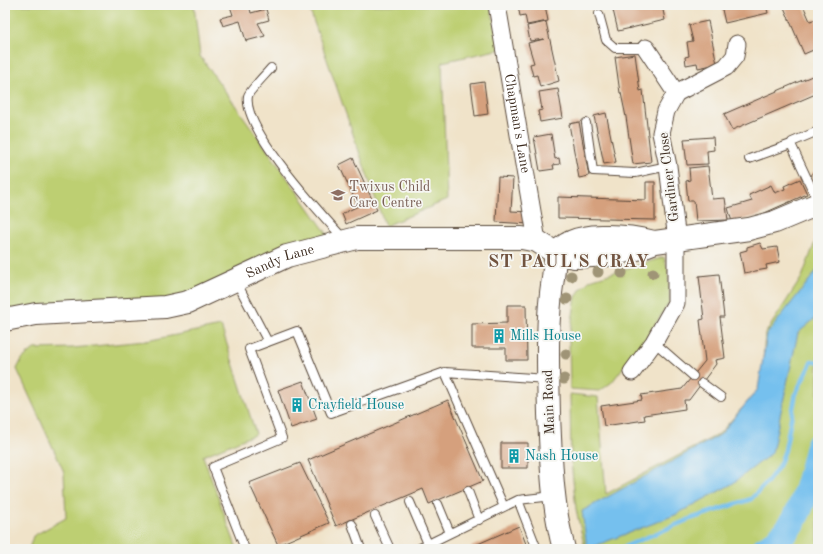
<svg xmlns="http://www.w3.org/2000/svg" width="823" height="554" viewBox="0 0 823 554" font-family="'Old Standard TT',serif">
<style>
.green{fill:#bdcf72;stroke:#7c7c48}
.water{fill:#75c0ee;stroke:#587586}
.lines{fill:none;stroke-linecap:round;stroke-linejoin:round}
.stream{stroke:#75c0ee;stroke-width:4.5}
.river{stroke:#75c0ee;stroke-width:26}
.building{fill:#d5a07d}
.lane-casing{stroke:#564638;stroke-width:10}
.street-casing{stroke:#564638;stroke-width:19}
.secondary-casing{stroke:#564638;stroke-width:24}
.lane{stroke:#fff;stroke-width:8}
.street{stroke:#fff;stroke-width:17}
.secondary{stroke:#fff;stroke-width:22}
.tree{fill:#9f9476}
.labels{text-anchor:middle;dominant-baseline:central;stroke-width:3.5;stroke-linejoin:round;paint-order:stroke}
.street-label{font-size:14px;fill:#3b2a1e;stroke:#f6f6f2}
.education-label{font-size:14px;fill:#785e54;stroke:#f6f6f2;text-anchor:start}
.culture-label{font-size:14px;fill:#0d838f;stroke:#f6f6f2;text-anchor:start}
.district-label{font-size:18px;font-weight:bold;letter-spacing:1px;fill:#71533f;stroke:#f6f6f2}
</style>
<rect width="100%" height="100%" fill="#f6f6f2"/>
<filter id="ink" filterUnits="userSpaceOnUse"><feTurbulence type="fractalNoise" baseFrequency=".025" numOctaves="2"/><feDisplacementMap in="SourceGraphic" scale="8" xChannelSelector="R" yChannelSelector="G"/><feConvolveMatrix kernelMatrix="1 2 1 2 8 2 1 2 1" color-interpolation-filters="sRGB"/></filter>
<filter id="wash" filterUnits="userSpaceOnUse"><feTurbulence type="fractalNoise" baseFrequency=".012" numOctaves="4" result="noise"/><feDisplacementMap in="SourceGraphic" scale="16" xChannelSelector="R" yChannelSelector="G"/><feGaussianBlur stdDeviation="0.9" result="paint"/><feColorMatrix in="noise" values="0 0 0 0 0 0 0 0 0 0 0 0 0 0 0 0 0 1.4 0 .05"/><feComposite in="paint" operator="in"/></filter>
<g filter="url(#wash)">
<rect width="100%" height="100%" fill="#f0e3c9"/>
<!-- green -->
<path class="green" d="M5,5h189l6,51 128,179 -141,65 -182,17z
M308,5h182l11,44 -59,13 5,138 -62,26z
M818,234v315h-233l-9,-40 -5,-48 -1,-67 28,3 8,97 113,-60 42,-47 4,-53 37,-57z
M664,257l4,13 2,31 -37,59 -5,1 -16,21 -12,9 -30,-2 -1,-50 7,-42 4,-7 10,-10z
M221,326l35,108 -53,22 34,93h-208l4,-13 33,-18 -2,-46 -47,-103 5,-10 12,-10 39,-1 73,-7z"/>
<!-- water -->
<path class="water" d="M818,269v47l-20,17 -26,120 -40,31 -57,31 -88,34 -5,-38 138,-76 38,-46 9,-55z"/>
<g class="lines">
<!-- stream -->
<path class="stream" d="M619,549l71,-30 61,-20 17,-18 11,-15 6,-16 11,-57 16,-32 6,1"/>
<!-- river -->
<path class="river" d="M764,549c38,-20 44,-65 54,-103"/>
</g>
<g id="blocks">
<!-- building -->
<path class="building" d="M249,5l2,8 15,-4 3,11 -11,3 7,13 -19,5 -6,-20 -17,5 -3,-8 13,-3 -3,-9z
M518,5h27l3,16 -21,4 -2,-10 -5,1z
M636,5h26l3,15 -47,11 -5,-21z
M721,5h45l2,8 -43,10z
M783,5h20l7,16 6,-2 2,5v24l-14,6z
M708,21l9,43 -19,4 -1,-5 -11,2 -1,-8 4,-1 -2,-14 6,-1 -4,-16z
M546,22l13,59 -19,6 -3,-12 -4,1 -3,-12 4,-1 -6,-20 16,-4 -14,2 -3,-15z
M635,54l5,37 3,-1 8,72 -18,2 -7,-47 -5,-24h-1l-5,-36z
M812,76l6,17 -86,37 -8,-16z
M484,82l4,32 -13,2 -4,-32z
M558,89l5,29 -23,4 -2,-11 4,-1 -3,-18z
M606,113l10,49 -12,2 -10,-48z
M579,122l10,54 -10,2 -10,-54z
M551,134l4,25 4,-1 1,6 -7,1 1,4 -14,2 -6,-34z
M713,137l1,13 -7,1 1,13 -21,1 -3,-26z
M353,158l24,52 -31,14 -4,-10 16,-8 -19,-41z
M708,166l4,33 13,-1 3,22 -32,1 -2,-20h-6l-2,-20 4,-1 -1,-12z
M818,171v17l-6,-15z
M498,177l15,1 -2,33 18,1v12l-33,-2z
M800,179l7,15 -49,22 -26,6 -4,-14 24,-7 -3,-6 22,-10 4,8 10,-4 -1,-3z
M646,182h9v38l-97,-2v-21l88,3z
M760,243l3,6 14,-2 3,15 -14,3 1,4 -23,4 -4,-21 7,-2v-3z
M719,274l5,43h-4l5,41 -10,2 1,4 -27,36h-5l1,9 -41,6 1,5 -41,6 -3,-20 41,-6 -1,-5 41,-6 23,-28 -5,-41 4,-1 -5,-43z
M507,305h19l1,55h-21v-12h-34v-24l35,-1z
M303,381l14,38 -26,9 -13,-38z
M448,400l35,81 -54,23 -6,-15 -87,37 -28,-66z
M501,443h27v25h-27z
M300,463l29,60 -51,22 -29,-62z
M519,526l9,23h-56l-1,-2z"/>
</g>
</g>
<g filter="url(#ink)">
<use href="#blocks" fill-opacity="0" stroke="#564638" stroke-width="1"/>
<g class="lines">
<defs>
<path id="lane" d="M599,14l7,26 9,8h31
M271,68c-5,6 -22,23 -23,28 -6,33 73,118 96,143
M586,123l7,48 42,2 33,-7
M791,144l1,-2 26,-11
M749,159l42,-15 27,58
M236,281l32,61
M654,342l39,34
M445,372l59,135
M702,383l19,14
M468,491l11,29
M518,500l19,49
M410,502l18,42
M438,504l12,29
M375,516l15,33
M352,524l9,25
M245,549l-32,-82 69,-29 -33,-89 48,-18 34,82 114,-41 102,7
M418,549l100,-49 35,-4"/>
<g id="street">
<path id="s1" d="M497,5l40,236"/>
<path d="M676,93l50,-26 9,-11 2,-12"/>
<path d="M632,372l22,-30 22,-39v-71l-8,-66 -7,-33 5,-22 10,-18 -30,-45"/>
</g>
<g id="secondary">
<path id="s2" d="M5,320l31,-6 129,-7 23,-5 99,-46 70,-18h165l15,3 20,13 17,3 36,-2 27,-6 18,-7 94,-13 26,-7 43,-18"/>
<path d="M564,549c-12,-44 -13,-90 -15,-135 -1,-46 -3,-91 4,-136 1,-7 1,-18 4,-24 14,-26 74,-18 97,-12"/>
</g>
</defs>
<!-- lane casing -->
<use href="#lane" class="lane-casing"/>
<!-- street casing -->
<use href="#street" class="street-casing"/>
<!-- secondary casing -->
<use href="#secondary" class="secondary-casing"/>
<!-- lane -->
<use href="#lane" class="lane"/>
<!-- street -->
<use href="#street" class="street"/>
<!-- secondary -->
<use href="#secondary" class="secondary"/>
</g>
<!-- trees -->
<g class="tree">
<circle cx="598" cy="272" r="5.5"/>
<circle cx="622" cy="273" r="5.5"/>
<circle cx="653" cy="273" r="5.5"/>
<circle cx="571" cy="276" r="5.5"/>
<circle cx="567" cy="299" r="5.5"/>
<circle cx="566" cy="354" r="5.5"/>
<circle cx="564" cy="379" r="5.5"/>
</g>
</g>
<!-- icons -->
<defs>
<symbol id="school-bare" viewBox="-9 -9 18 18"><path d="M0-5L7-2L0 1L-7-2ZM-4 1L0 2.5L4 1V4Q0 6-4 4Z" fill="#8d6e63" stroke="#f6f6f2" stroke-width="2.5" paint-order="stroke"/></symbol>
<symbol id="building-bare" viewBox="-9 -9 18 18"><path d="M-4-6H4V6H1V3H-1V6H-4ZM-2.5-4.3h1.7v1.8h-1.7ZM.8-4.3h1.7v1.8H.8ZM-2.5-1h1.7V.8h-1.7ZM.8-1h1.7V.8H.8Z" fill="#0f9aa8" stroke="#f6f6f2" stroke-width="2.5" paint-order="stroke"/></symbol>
</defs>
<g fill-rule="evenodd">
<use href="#school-bare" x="328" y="185" width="20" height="20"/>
<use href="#building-bare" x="489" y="326" width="20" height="20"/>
<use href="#building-bare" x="287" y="395" width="20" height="20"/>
<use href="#building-bare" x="504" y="446" width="20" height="20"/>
</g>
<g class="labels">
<!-- street labels -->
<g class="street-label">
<text stroke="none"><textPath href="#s1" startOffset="120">Chapman's Lane</textPath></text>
<text transform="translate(669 177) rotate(-97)">Gardiner Close</text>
<text stroke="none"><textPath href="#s2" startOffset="285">Sandy Lane</textPath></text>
<text transform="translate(549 402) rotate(-92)">Main Road</text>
</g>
<!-- education labels -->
<g class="education-label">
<text x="349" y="187">Twixus Child<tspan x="349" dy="16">Care Centre</tspan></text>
</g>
<!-- culture labels -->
<g class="culture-label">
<text x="510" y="336">Mills House</text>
<text x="308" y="405">Crayfield House</text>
<text x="525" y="456">Nash House</text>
</g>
<!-- district labels -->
<g class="district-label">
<text x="569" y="262">ST PAUL'S CRAY</text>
</g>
</g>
<!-- margin -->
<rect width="823" height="554" fill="none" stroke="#f6f6f2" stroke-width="20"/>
</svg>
